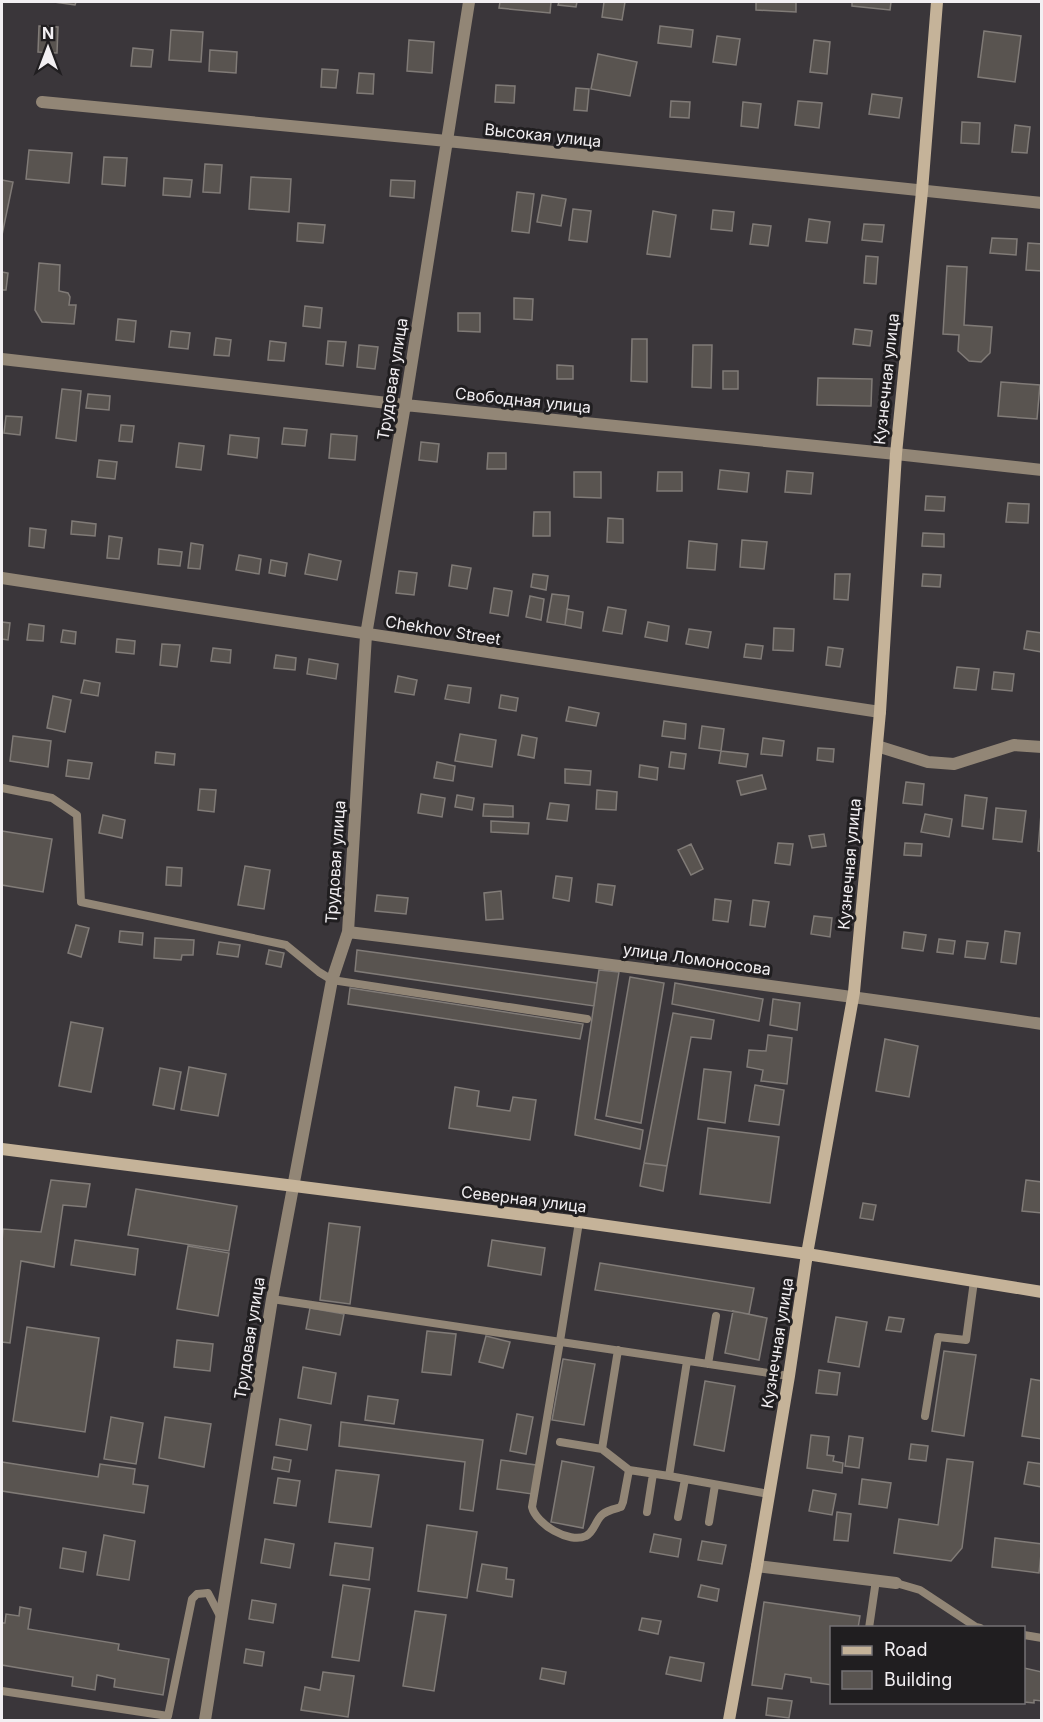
<svg xmlns="http://www.w3.org/2000/svg" width="1043" height="1722" viewBox="0 0 1043 1722" font-family="Inter,sans-serif">
<style>
.building{fill:#595450;stroke:#807b77;stroke-width:1.5}
.lines{fill:none;stroke-linecap:round;stroke-linejoin:round}
.lane{stroke:#928676;stroke-width:8}
.street{stroke:#928676;stroke-width:12}
.secondary{stroke:#c5b399;stroke-width:12}
.labels{text-anchor:middle;dominant-baseline:central;stroke-width:6;stroke-linejoin:round;paint-order:stroke}
.street-label{font-size:16px;fill:#f2eff2;stroke:#201e20}
</style>
<rect width="100%" height="100%" fill="#3a363a"/>
<!-- building -->
<path class="building" d="M54,2h22l-1,3z
M500,2h51l-1,11 -51,-5z
M559,2h18l-1,5 -18,-2z
M604,2h21l-3,18 -20,-3z
M756,2h40v10l-40,-2z
M852,2h39l-1,8 -38,-4z
M39,26l19,1 -1,26 -19,-1z
M660,26l33,4 -2,17 -33,-4z
M171,30l32,2 -2,30 -32,-2z
M984,31l37,5 -6,46 -37,-5z
M717,36l23,3 -4,26 -23,-3z
M409,40l25,2 -2,31 -25,-2z
M814,40l16,2 -3,32 -17,-2z
M133,48l20,2 -2,17 -20,-1z
M210,50l27,2 -1,21 -27,-2z
M598,54l39,8 -7,34 -39,-7z
M322,69l16,1 -2,18 -15,-1z
M359,73l15,1 -1,20 -16,-1z
M496,85l19,1 -1,17 -19,-1z
M576,88l13,1 -2,22 -13,-1z
M872,94l30,4 -3,20 -30,-4z
M671,101l19,1 -1,16 -19,-1z
M798,101l24,2 -3,25 -24,-3z
M743,102l18,2 -3,24 -17,-2z
M962,122l18,1 -1,21 -18,-1z
M1015,125l15,2 -3,26 -15,-1z
M29,150l43,3 -3,30 -43,-4z
M104,157l23,1 -2,28 -23,-2z
M205,164l17,1 -2,28 -17,-1z
M251,177l40,2 -2,33 -40,-3z
M164,178l28,2 -2,17 -27,-2z
M2,180l11,2 -11,53z
M391,180l24,1 -1,17 -24,-2z
M517,192l17,2 -5,39 -17,-2z
M542,195l24,4 -5,27 -24,-4z
M573,209l18,2 -4,31 -18,-2z
M713,210l21,2 -2,19 -21,-2z
M653,211l23,4 -6,42 -23,-3z
M809,219l21,3 -3,21 -21,-2z
M298,223l27,2 -2,18 -26,-2z
M753,224l18,2 -3,20 -18,-2z
M864,224l20,1 -2,17 -20,-2z
M992,238l25,1 -1,16 -26,-2z
M1028,243l14,1v27l-16,-1z
M866,256l12,1 -2,27 -12,-1z
M39,263l21,2 -1,26 9,2 2,4 -1,8h7l-2,19 -32,-2 -7,-12z
M947,266l20,1 -3,58 28,2 -2,26 -9,9 -12,-1 -11,-10 1,-16 -16,-1z
M2,272l6,1 -2,17h-4z
M514,298l19,1 -1,21 -18,-1z
M305,306l17,2 -2,20 -17,-2z
M458,313h22v19l-22,-1z
M118,319l18,2 -2,21 -18,-2z
M855,329l17,2 -2,15 -17,-2z
M171,331l19,2 -2,16 -19,-2z
M216,338l15,2 -2,16 -15,-1z
M632,339h15v43l-16,-1z
M270,341l16,2 -2,18 -16,-1z
M328,341l18,1 -3,24 -17,-2z
M359,345l19,2 -3,22 -18,-2z
M693,345h19l-1,43 -19,-1z
M557,365l16,1v13h-16z
M723,371h15v18h-15z
M818,378l54,1 -1,27 -54,-1z
M1001,382l39,3 -3,34 -39,-3z
M62,389l19,2 -5,50 -20,-3z
M88,394l22,2 -1,14 -23,-2z
M6,416l16,1 -2,18 -16,-2z
M121,425l13,1 -2,16 -13,-1z
M284,428l23,2 -2,16 -23,-2z
M331,434l26,2 -2,24 -26,-2z
M230,435l29,3 -2,20 -29,-4z
M421,442l18,2 -2,18 -18,-2z
M179,443l25,3 -3,24 -25,-3z
M488,453h18v16h-19z
M99,460l18,2 -2,17 -18,-2z
M720,470l29,3 -2,19 -29,-3z
M787,471l26,2 -2,21 -26,-2z
M574,472h27v26l-27,-1z
M658,472h24v19h-25z
M926,496l19,1 -1,14 -19,-1z
M1008,503l21,1 -1,19 -22,-1z
M534,512h16v24h-17z
M608,518l15,1v24l-16,-1z
M72,521l24,3 -1,12 -24,-2z
M30,528l16,2 -2,18 -15,-2z
M923,533l21,1v13l-22,-1z
M109,536l13,2 -3,21 -12,-1z
M742,540l25,2 -3,27 -24,-2z
M689,541l28,3 -2,26 -28,-2z
M191,543l12,2 -3,24 -12,-1z
M159,549l23,3 -2,14 -22,-2z
M309,554l32,7 -4,19 -32,-6z
M239,555l22,4 -2,15 -23,-4z
M271,560l16,3 -2,13 -16,-3z
M452,565l19,3 -4,21 -18,-3z
M399,571l18,2 -3,22 -18,-2z
M533,574l15,2 -2,14 -15,-3z
M835,574h15l-2,26 -14,-1z
M923,574l18,1 -1,12 -18,-1z
M494,588l18,3 -4,25 -18,-3z
M552,594l17,2 -4,29 -18,-3z
M530,596l14,3 -3,21 -15,-3z
M608,607l18,3 -4,24 -19,-3z
M567,609l16,3 -2,16 -16,-3z
M2,622l8,1 -2,17 -6,-1z
M648,622l21,4 -2,15 -22,-4z
M29,624l15,2 -1,15 -16,-1z
M774,628l20,1 -1,22 -20,-1z
M689,629l22,3 -3,16 -22,-4z
M63,630l13,2 -1,12 -14,-2z
M1027,631l15,2v19l-18,-3z
M117,639l18,2 -1,13 -18,-2z
M162,644l18,1 -3,22 -17,-2z
M746,644l17,2 -2,13 -17,-2z
M828,647l15,2 -3,18 -14,-2z
M213,648l18,2 -1,13 -19,-2z
M276,655l20,3 -1,12 -21,-2z
M309,659l29,5 -2,15 -29,-5z
M957,667l22,2 -3,21 -22,-2z
M994,672l20,2 -2,17 -20,-2z
M398,676l19,4 -3,15 -19,-3z
M84,680l16,3 -2,13 -17,-3z
M448,685l23,3 -2,15 -24,-4z
M501,695l17,3 -2,13 -17,-3z
M53,696l18,4 -6,32 -18,-4z
M569,707l30,6 -3,13 -30,-5z
M664,721l22,3 -1,15 -23,-3z
M702,726l22,3 -3,22 -22,-3z
M460,734l36,6 -4,27 -37,-6z
M522,735l15,3 -3,20 -16,-3z
M13,736l38,5 -3,26 -38,-6z
M763,738l21,3 -2,15 -21,-2z
M818,748l16,1 -1,13 -16,-2z
M721,751l27,3 -2,13 -27,-4z
M156,752l19,2 -1,11 -19,-2z
M671,752l15,2 -2,15 -15,-2z
M68,760l24,3 -3,16 -23,-3z
M437,762l18,4 -2,15 -19,-3z
M640,765l18,3 -1,12 -18,-3z
M565,769l26,2 -1,14 -25,-2z
M762,775l4,14 -25,6 -4,-14z
M906,782l18,2 -2,21 -19,-2z
M200,789l16,1 -2,22 -16,-2z
M597,790l20,2 -1,18 -20,-1z
M421,794l24,4 -3,19 -24,-4z
M457,795l17,3 -2,12 -17,-3z
M965,795l22,3 -4,31 -21,-3z
M550,803l19,2 -2,16 -20,-2z
M484,804l29,2v11l-30,-1z
M996,808l30,3 -4,31 -29,-3z
M925,814l27,5 -3,18 -28,-5z
M1041,814h1v38l-4,-1z
M103,815l22,5 -3,18 -23,-5z
M491,821l38,2 -1,11 -37,-2z
M2,831l50,8 -9,53 -41,-7z
M824,834l2,12 -14,2 -3,-12z
M778,843l15,1 -3,21 -15,-2z
M905,843l17,1 -1,12 -17,-1z
M691,844l12,25 -12,6 -13,-25z
M245,866l25,4 -6,39 -26,-4z
M167,867l15,1 -1,18 -15,-1z
M556,876l16,2 -3,23 -16,-3z
M598,884l17,2 -3,19 -16,-3z
M501,891l2,28 -17,1 -2,-27z
M377,895l31,3 -2,16 -31,-3z
M715,899l16,2 -3,21 -15,-2z
M753,900l16,2 -4,25 -15,-2z
M814,916l18,2 -2,19 -19,-3z
M76,925l13,3 -8,29 -13,-4z
M120,931l23,2 -1,12 -23,-3z
M1005,931l15,2 -4,31 -15,-2z
M904,932l22,3 -3,16 -21,-3z
M155,938l39,2 -1,15h-11l-1,5 -27,-2z
M939,939l16,2 -2,13 -16,-2z
M967,941l21,2 -3,16 -20,-2z
M219,942l21,3 -2,12 -21,-3z
M269,950l15,3 -3,14 -15,-3z
M357,950l240,33 -3,23 -239,-35z
M599,970l20,2 -24,147 48,11 -3,19 -65,-14z
M630,977l34,6 -23,140 -35,-7z
M675,983l88,16 -4,22 -87,-17z
M350,988l233,36 -3,15 -232,-35z
M773,999l27,4 -3,27 -27,-5z
M673,1013l41,7 -3,19 -20,-2 -24,129 -23,-3z
M71,1022l32,6 -12,64 -32,-6z
M768,1035l24,3 -5,46 -26,-3 2,-11 -16,-3 2,-17 17,1z
M885,1039l33,7 -9,51 -33,-6z
M189,1067l37,7 -8,42 -37,-6z
M160,1068l21,4 -7,37 -21,-4z
M704,1069l27,3 -6,51 -27,-4z
M755,1085l29,5 -5,35 -30,-4z
M455,1087l24,4 -2,15 33,5 3,-14 23,3 -6,40 -81,-12z
M708,1128l71,9 -9,66 -70,-9z
M644,1163l23,3 -4,25 -23,-5z
M51,1180l39,4 -4,23 -23,-2 -9,62 -33,-6 -11,82 -8,-1v-100l1,-13 38,3z
M1026,1180l16,2v31l-20,-2z
M136,1189l101,17 -8,45 -101,-16z
M863,1203l13,2 -3,15 -13,-2z
M329,1223l31,4 -10,77 -30,-4z
M75,1240l63,9 -3,26 -64,-10z
M492,1240l53,8 -4,27 -53,-9z
M188,1246l41,7 -11,63 -41,-7z
M600,1263l154,25 -5,26 -154,-24z
M310,1308l34,6 -4,21 -34,-6z
M733,1311l34,7 -8,42 -34,-7z
M836,1317l31,5 -8,45 -31,-5z
M889,1317l15,2 -3,13 -15,-2z
M27,1327l72,11 -14,94 -72,-11z
M427,1331l29,3 -5,41 -29,-3z
M486,1336l24,6 -7,26 -24,-6z
M177,1340l36,4 -3,27 -36,-4z
M944,1351l32,4 -12,81 -32,-5z
M563,1359l32,5 -11,61 -32,-5z
M303,1367l33,6 -5,31 -33,-6z
M819,1370l21,3 -3,22 -21,-2z
M1031,1379l11,2v58l-20,-3z
M705,1381l30,5 -11,65 -30,-6z
M368,1396l30,4 -4,24 -29,-4z
M517,1414l16,3 -7,37 -16,-3z
M111,1417l32,6 -7,41 -32,-5z
M165,1417l46,7 -7,43 -45,-9z
M280,1419l31,6 -4,25 -31,-5z
M341,1422l142,18 -10,71 -13,-2 5,-47 -126,-16z
M811,1435l18,2 -2,18 7,1 -1,5 10,2 -1,10 -35,-5z
M849,1436l14,2 -4,30 -14,-2z
M911,1444l17,2 -2,15 -17,-2z
M274,1457l17,3 -2,12 -17,-3z
M947,1459l26,3 -11,86 -11,13 -57,-8 5,-34 39,6z
M501,1460l35,5 -4,29 -35,-5z
M562,1461l32,6 -11,61 -32,-6z
M2,1462l96,15 2,-13 35,5 -2,15 15,2 -4,27 -142,-22z
M1028,1462l14,2v23l-18,-3z
M336,1470l43,5 -8,52 -42,-5z
M278,1478l22,3 -4,25 -22,-3z
M862,1479l29,4 -4,25 -28,-4z
M813,1490l23,4 -4,21 -23,-4z
M837,1512l14,2 -3,27 -14,-1z
M427,1525l50,7 -10,66 -49,-7z
M654,1534l27,5 -3,18 -28,-5z
M104,1535l31,6 -6,39 -32,-5z
M995,1538l47,6 -3,29 -47,-6z
M265,1539l29,5 -4,24 -29,-5z
M702,1541l24,4 -4,19 -24,-4z
M335,1543l38,5 -4,32 -39,-5z
M63,1548l23,4 -3,20 -23,-4z
M482,1564l25,4 -1,11 8,1 -2,17 -35,-6z
M343,1585l27,4 -11,72 -27,-4z
M701,1585l18,4 -2,12 -19,-4z
M252,1600l24,4 -3,19 -24,-4z
M764,1602l96,14 -2,12h-26v57l-21,-3v-4l-26,-4 -3,15 -30,-4z
M20,1607l11,2 -3,20 91,15 -1,6 51,9 -6,36 -49,-8 1,-8 -18,-4 -2,15 -23,-4 1,-9 -71,-12v-42h3l1,-9 13,2z
M415,1611l31,4 -12,76 -31,-5z
M642,1618l19,3 -3,13 -19,-4z
M246,1649l18,3 -2,14 -18,-3z
M670,1657l34,6 -3,18 -35,-7z
M542,1668l24,4 -2,12 -24,-5z
M1024,1668l18,4v29l-8,-1v3l-10,-1z
M323,1672l31,4 -6,41 -47,-7 4,-23 15,3z
M768,1698l24,3 -3,17 -23,-3z"/>
<g class="lines">
<!-- lane -->
<path class="lane" d="M2,788l50,10 25,17 4,87 205,43 33,27 13,8 255,39
M579,1222l-19,119 -28,166c4,17 37,37 54,29 7,-3 9,-13 14,-19 4,-6 14,-8 21,-10l2,-5 6,-32
M272,1299l517,77
M618,1350l-16,99 27,21 40,6
M687,1361l-18,115 100,18
M708,1364l8,-48
M925,1416l13,-79 28,3 8,-59
M560,1442l42,7
M647,1512l6,-38
M678,1517l7,-38
M709,1522l6,-37
M896,1583l24,7 56,37 4,1
M869,1628l7,-48
M1024,1635l18,3
M2,1691l166,25 24,-117 5,-5 11,-1 13,25"/>
<!-- street -->
<path class="street" d="M42,102l405,39 595,62
M2,359l403,46 491,49 146,16
M2,578l878,134
M877,746l51,16 26,2 60,-19 28,2
M348,932c231,28 463,58 694,92
M757,1566l139,17
M205,1720l67,-421 60,-319 16,-48 18,-297 39,-230 64,-403"/>
<!-- secondary -->
<path class="secondary" d="M2,1149l577,73 228,32 235,38
M729,1720l28,-154 32,-190 18,-122 47,-262 26,-280 16,-258 26,-263 15,-189"/>
</g>
<g class="labels">
<!-- street labels -->
<g class="street-label">
<text transform="translate(543 135) rotate(6)">Высокая улица</text>
<text transform="translate(392 379) rotate(-81)">Трудовая улица</text>
<text transform="translate(886 379) rotate(-84)">Кузнечная улица</text>
<text transform="translate(523 400) rotate(6)">Свободная улица</text>
<text transform="translate(443 630) rotate(9)">Chekhov Street</text>
<text transform="translate(335 862) rotate(-86)">Трудовая улица</text>
<text transform="translate(849 864) rotate(-85)">Кузнечная улица</text>
<text transform="translate(697 959) rotate(8)">улица Ломоносова</text>
<text transform="translate(524 1199) rotate(7)">Северная улица</text>
<text transform="translate(249 1338) rotate(-81)">Трудовая улица</text>
<text transform="translate(777 1343) rotate(-81)">Кузнечная улица</text>
</g>
</g>
<!-- border -->
<rect width="1043" height="1722" fill="none" stroke="#f2eff2" stroke-width="6"/>
<!-- legend -->
<rect x="830" y="1626" width="195" height="78" fill="#201e20" stroke="#747274" stroke-width="1.5"/>
<rect x="842" y="1646" width="30" height="9" fill="#c5b399" stroke="#747274" stroke-width="1.5"/>
<text x="884" y="1656" font-size="18" fill="#f2eff2">Road</text>
<rect x="842" y="1671" width="30" height="18" fill="#595450" stroke="#747274" stroke-width="1.5"/>
<text x="884" y="1686" font-size="18" fill="#f2eff2">Building</text>
<!-- north arrow -->
<g transform="translate(48 48)" stroke="#201e20" stroke-width="4.5" paint-order="stroke">
<path d="M0-4.5L10 22L0 15L-10 22Z" fill="#f2eff2"/>
<text y="-9" font-size="16" font-weight="bold" text-anchor="middle" fill="#f2eff2">N</text>
</g>
</svg>
